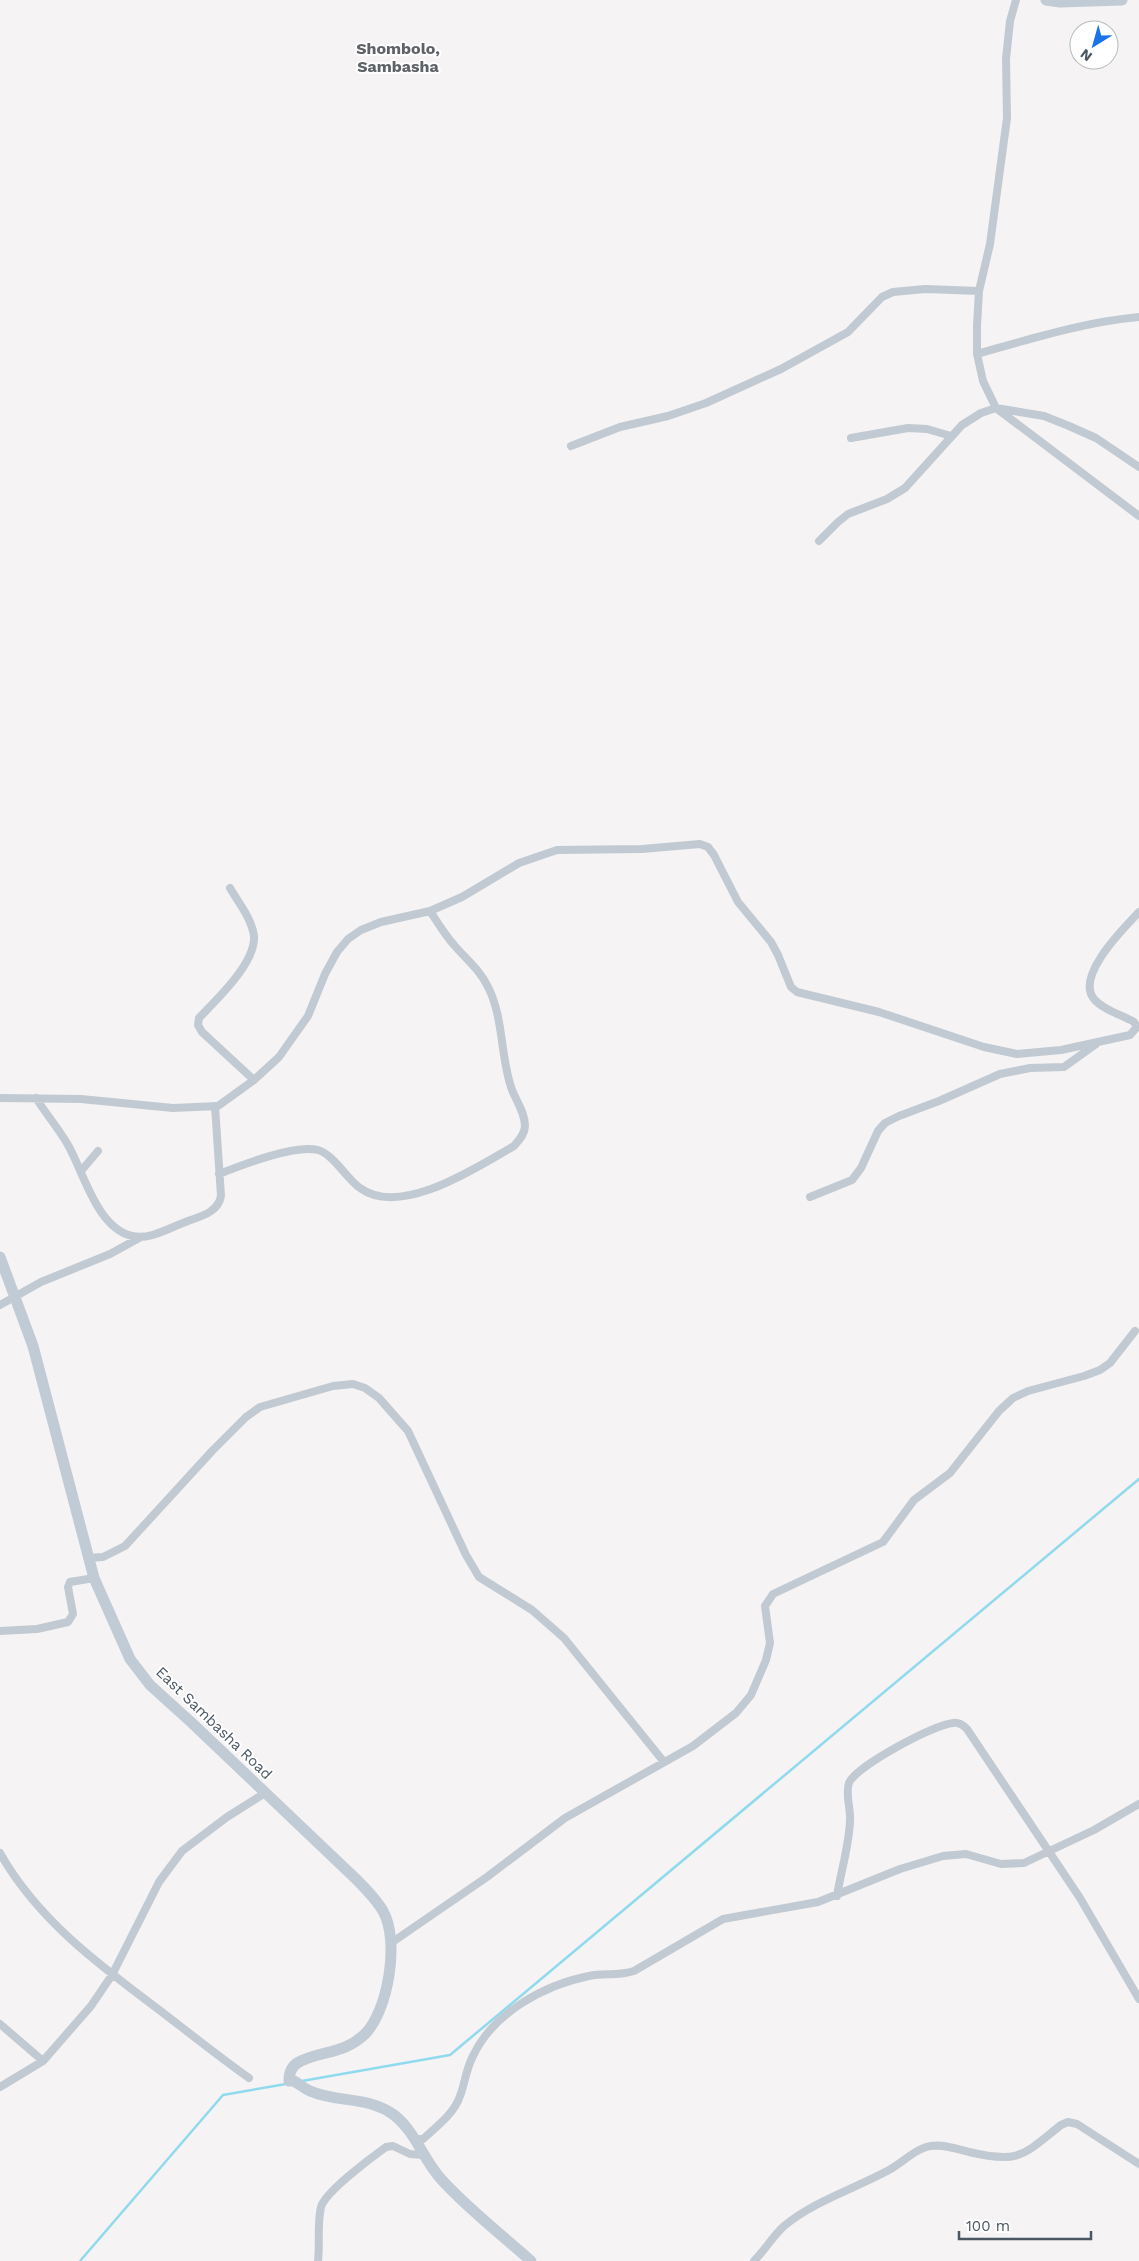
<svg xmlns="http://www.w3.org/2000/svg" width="1139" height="2261" viewBox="0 0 1139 2261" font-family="'Work Sans',sans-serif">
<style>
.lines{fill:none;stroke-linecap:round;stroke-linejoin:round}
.stream{stroke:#90daee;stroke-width:2.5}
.street{stroke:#c1cad2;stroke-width:8}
.secondary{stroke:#c1cbd6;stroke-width:11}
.labels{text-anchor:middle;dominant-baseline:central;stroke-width:4;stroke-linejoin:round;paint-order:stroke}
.street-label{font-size:15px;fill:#4a5661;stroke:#fff}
.neighbourhood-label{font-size:16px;font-weight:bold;fill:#5f6368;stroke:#fff}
</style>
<rect width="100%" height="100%" fill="#f5f3f3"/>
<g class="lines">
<!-- stream -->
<path class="stream" d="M302,2081l148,-26 689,-576
M80,2261l143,-166 63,-11"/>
<!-- street -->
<path class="street" d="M1016,0l-6,21 -4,38 1,59 -17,126 -11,47 -2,35v28l6,27 13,27 143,108
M977,354c53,-15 107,-32 162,-37
M851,438l57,-10 19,1 24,7
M571,446l49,-19 48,-11 38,-13 75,-34 67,-37 34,-35 11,-5 32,-3 54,2
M819,541l19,-19 10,-8 39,-15 18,-11 57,-63 19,-12 15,-5 48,8 25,10 27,12 43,29
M230,888c8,14 22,31 24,48 2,27 -38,64 -55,82l-1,7 4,7 52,48
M0,1098l81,1 92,9 45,-2 36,-26 25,-23 29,-41 17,-42 12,-22 11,-13 13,-9 20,-8 49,-11 32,-14 57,-34 38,-13 85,-1 58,-5 8,3 6,8 24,47 33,40 7,13 13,32 6,5 82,20 105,35 33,7 44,-4 69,-15 7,-8 -3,-5c-12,-7 -31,-12 -40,-23 -19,-23 30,-71 45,-87
M36,1098c10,16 23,31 32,47 16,28 29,83 64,91 17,4 35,-7 51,-13 14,-6 35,-9 38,-27l-6,-90
M81,1171l17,-20
M219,1174c23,-9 76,-30 99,-24 15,4 29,29 42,38 41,30 117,-21 154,-42 5,-6 11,-12 11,-20 0,-13 -8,-24 -13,-36 -12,-33 -8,-72 -24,-103 -8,-17 -22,-28 -34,-42 -9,-10 -16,-22 -24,-34
M810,1197l42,-17 9,-12 17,-37 7,-8 14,-7 40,-15 61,-27 30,-6 34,-1 32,-23
M0,1305l41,-23 69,-28 31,-17
M88,1558l15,-1 22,-11 88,-96 33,-33 14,-10 73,-21 20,-2 12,4 14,10 29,33 58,124 13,22 53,33 32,28 100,124
M0,1631l37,-2 31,-7 5,-8 -5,-27 2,-5 24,-4
M0,1853c37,66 99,112 158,156 30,23 60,47 91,69
M837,1896c4,-25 12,-50 13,-75 1,-12 -5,-27 -1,-38 7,-17 86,-59 104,-60 6,-1 10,2 14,6l113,169 59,101
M391,1943l96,-66 78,-59 128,-72 43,-33 15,-18 15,-35 4,-17 -5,-37 8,-12 110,-52 31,-42 36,-27 49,-62 14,-13 15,-7 56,-15 16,-6 10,-7 25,-32
M0,2024l43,37
M0,2087l43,-26 48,-55 21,-31 47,-93 23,-31 45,-34 38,-24
M414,2139h9c13,-12 31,-25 37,-43 5,-13 6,-27 13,-40 20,-43 71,-71 116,-80 15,-3 30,0 45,-5l89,-52 95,-17 82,-33 43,-13 23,-2 35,10 23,-1 70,-33 45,-26
M318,2261c2,-17 -1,-37 3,-54 4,-15 51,-50 65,-60l7,-1 17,8 12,1
M754,2261c11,-11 19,-25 30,-35 30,-25 70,-37 105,-56 13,-7 27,-22 42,-24 13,-2 27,3 38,6 51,12 54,3 92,-27l7,-3 9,2 62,40"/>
<!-- secondary -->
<path class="secondary" d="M1046,0l14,2 62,-2
M0,1257l33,89 61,232 36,81 20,26 42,38 164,156c10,10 20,20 27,32 17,30 5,100 -18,123 -22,21 -43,16 -66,28 -8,4 -10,11 -10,19h5c5,3 11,8 16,10 27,12 59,5 84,24 21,16 29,44 47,64 27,30 60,55 90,82"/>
</g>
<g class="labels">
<!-- street labels -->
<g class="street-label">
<text transform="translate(214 1723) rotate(44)">East Sambasha Road</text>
</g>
<!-- neighbourhood labels -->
<g class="neighbourhood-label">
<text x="398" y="48">Shombolo,<tspan x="398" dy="18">Sambasha</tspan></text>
</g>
</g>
<!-- north arrow -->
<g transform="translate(1094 45) rotate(217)"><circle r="24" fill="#ffffff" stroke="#b7bbc0"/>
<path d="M0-4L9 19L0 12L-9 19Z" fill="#1a73e8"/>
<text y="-8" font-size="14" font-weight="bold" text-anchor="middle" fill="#4a5661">N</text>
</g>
<!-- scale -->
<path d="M959 2231v8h132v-8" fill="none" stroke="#4a5661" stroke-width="2.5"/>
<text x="966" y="2231" font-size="15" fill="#4a5661" stroke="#ffffff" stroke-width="4" paint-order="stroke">100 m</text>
</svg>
